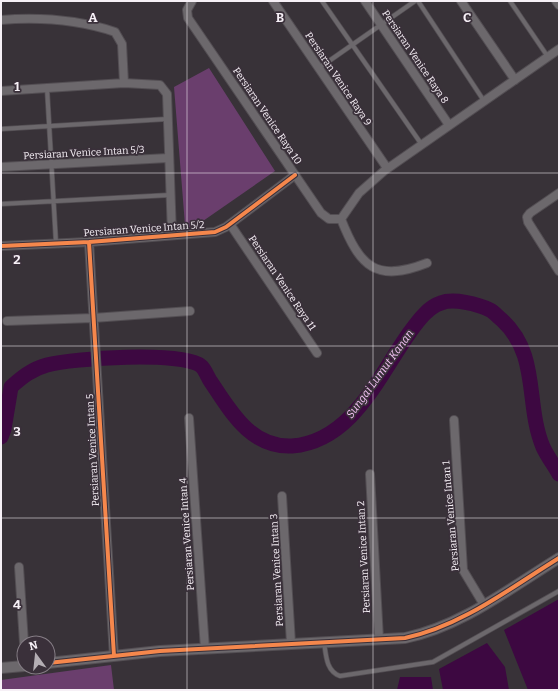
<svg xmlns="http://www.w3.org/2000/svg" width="560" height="691" viewBox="0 0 560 691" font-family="Bitter,serif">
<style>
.green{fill:#6a3e6d}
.water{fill:#3d0841}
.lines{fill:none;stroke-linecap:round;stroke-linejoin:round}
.river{stroke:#3d0841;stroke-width:15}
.service-casing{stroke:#534e53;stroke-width:5.5}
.minor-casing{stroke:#534e53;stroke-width:10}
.tertiary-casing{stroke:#534e53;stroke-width:12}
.service{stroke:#6c686c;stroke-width:4}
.minor{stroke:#6c686c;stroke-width:8}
.tertiary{stroke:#6c686c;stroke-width:10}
.cycleway-casing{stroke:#3a303a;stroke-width:6}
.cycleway{stroke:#f5874c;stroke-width:4}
.grid{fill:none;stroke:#f6f0f6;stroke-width:1;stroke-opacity:0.55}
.labels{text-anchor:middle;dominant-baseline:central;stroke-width:3.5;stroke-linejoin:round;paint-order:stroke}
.street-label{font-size:10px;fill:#f6f0f6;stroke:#3a303a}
.water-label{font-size:11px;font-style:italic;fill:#f4c3f6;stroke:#3a303a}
.grid-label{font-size:13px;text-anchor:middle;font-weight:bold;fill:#f6f0f6;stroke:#3a303a;stroke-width:3.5;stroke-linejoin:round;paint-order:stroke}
</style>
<rect width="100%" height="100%" fill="#383238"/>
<!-- green -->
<path class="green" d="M209,68l66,103 -85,59 -5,-5 -11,-138z
M111,665l3,25h-113v-10z"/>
<!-- water -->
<path class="water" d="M559,599v91h-31l-24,-60z
M487,643l18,24 4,23h-66l-4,-21z
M400,677h31l2,13h-36z"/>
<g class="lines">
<!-- river -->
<path class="river" d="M1,437l3,-8 7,-42c11,-10 21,-18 36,-22 25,-7 136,-14 154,1 4,3 7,12 10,16 20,30 40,66 81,64 61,-5 87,-71 118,-114 8,-11 18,-25 31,-29 12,-5 37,1 49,7 4,2 8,7 12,10 38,35 23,84 41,127 4,9 11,18 16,27"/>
<defs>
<path id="service" d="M322,1l100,144
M418,1l66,100
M510,1l38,56
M319,68l96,-67
M47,88l9,155
M1,129l166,-10
M1,204l169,-9
M324,642c2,13 2,29 16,34l93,-14 126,-71"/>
<path id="minor" d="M192,1l-5,9 1,8 133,195 8,6h12
M273,1l114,167
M365,1l84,124
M461,1l54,79
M556,1l3,4
M1,20c38,-3 78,0 114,12l7,12 2,39
M1,91l123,-8 36,2 7,9 5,141
M1,167l167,-9
M559,193l-29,20 -3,4 1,5 31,49
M341,219l18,-26 25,-22 175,-122
M341,219c19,48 35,64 86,44
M230,224l87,129
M89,242l25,414
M1,246l88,-4 126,-10 11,-5 69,-52
M7,321l86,-3 97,-7
M189,418l16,231
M454,420l9,150 21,35
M370,474l9,165
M282,496l9,147
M19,567l5,76"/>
<path id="tertiary" d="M48,663l112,-12 245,-13c57,-12 105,-50 154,-80
M1,668l23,-2"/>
</defs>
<!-- service casing -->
<use href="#service" class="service-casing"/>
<!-- minor casing -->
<use href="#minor" class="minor-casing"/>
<!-- tertiary casing -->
<use href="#tertiary" class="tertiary-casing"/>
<!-- service -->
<use href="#service" class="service"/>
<!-- minor -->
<use href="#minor" class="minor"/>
<!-- tertiary -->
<use href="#tertiary" class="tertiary"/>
<defs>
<path id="cycleway" d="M89,242l25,414
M1,246l88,-4 126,-10 11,-5 69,-52
M48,663l112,-12 245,-13c57,-12 105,-50 154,-80"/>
</defs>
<!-- cycleway casing -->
<use href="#cycleway" class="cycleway-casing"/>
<!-- cycleway -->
<use href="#cycleway" class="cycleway"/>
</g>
<!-- grid -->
<path class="grid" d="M187,1v689M373,1v689M1,173h558M1,346h558M1,518h558"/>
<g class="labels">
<!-- street labels -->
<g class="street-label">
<text transform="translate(415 57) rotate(56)">Persiaran Venice Raya 8</text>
<text transform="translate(338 79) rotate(56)">Persiaran Venice Raya 9</text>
<text transform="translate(267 116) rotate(56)">Persiaran Venice Raya 10</text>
<text transform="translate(84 153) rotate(-3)">Persiaran Venice Intan 5/3</text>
<text transform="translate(144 229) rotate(-4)">Persiaran Venice Intan 5/2</text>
<text transform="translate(282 283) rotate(56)">Persiaran Venice Raya 11</text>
<text transform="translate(93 450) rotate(-93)">Persiaran Venice Intan 5</text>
<text transform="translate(451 516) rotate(-95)">Persiaran Venice Intan 1</text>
<text transform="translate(187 534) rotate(-94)">Persiaran Venice Intan 4</text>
<text transform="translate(364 557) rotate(-93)">Persiaran Venice Intan 2</text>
<text transform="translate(277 570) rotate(-93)">Persiaran Venice Intan 3</text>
</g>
<!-- water labels -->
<g class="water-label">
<text transform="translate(380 374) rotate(-54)">Sungai Lumut Kanan</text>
</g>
</g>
<g class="grid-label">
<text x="93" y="22">A</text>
<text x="280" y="22">B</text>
<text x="467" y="22">C</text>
<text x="17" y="91">1</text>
<text x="17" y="264">2</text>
<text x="17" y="436">3</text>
<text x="17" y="609">4</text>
</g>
<!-- border -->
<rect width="560" height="691" fill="none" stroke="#f6f0f6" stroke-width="4"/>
<!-- north arrow -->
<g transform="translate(36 655) rotate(345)"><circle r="19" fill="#3a303a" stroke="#857d85"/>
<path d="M0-3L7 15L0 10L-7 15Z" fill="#b4aeb4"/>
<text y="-6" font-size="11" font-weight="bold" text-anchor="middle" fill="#f6f0f6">N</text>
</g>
</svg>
